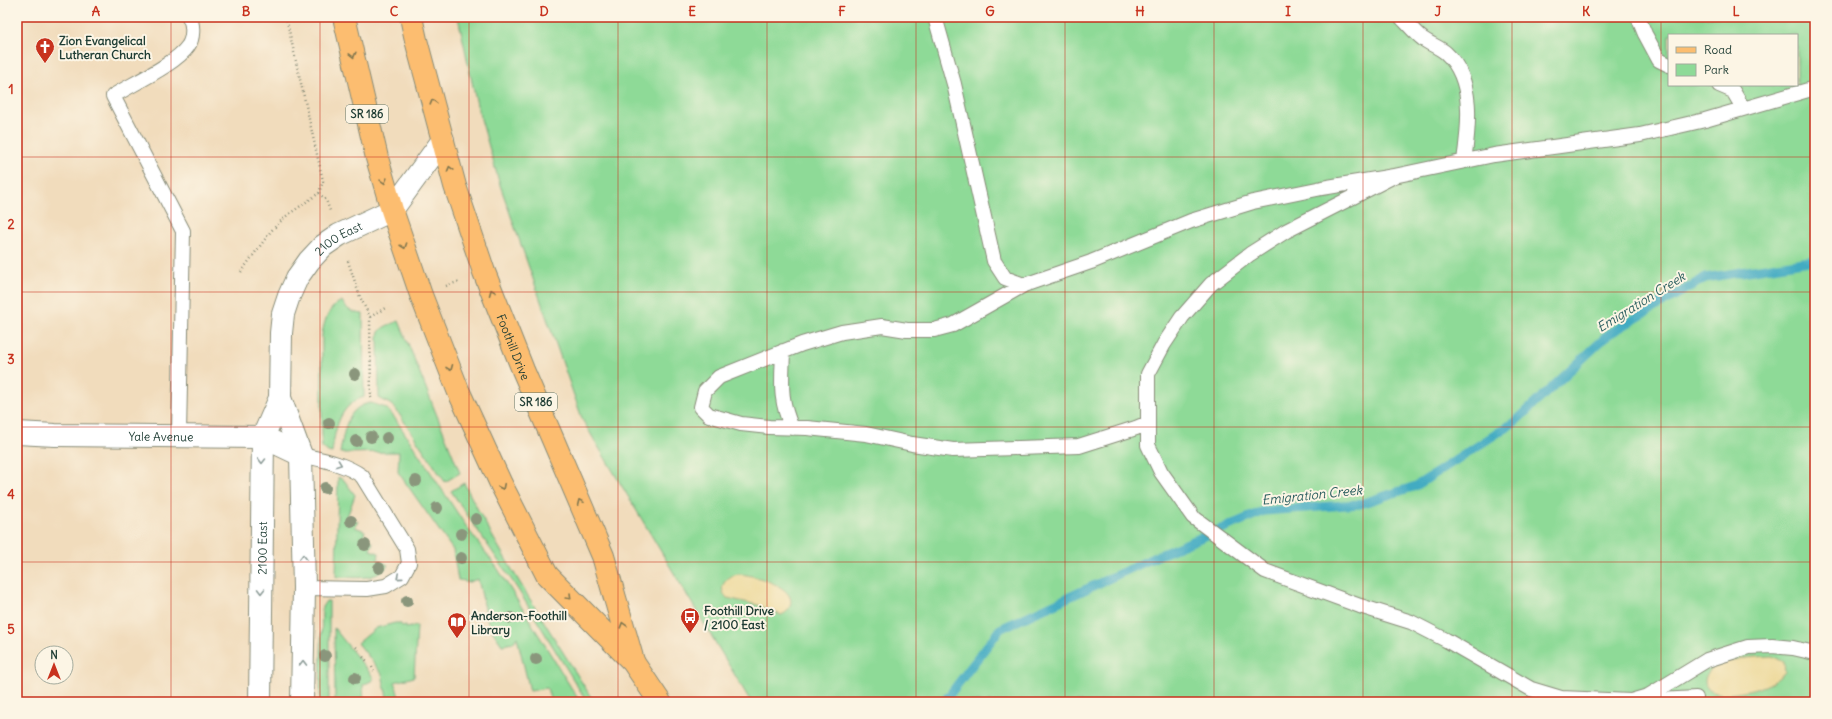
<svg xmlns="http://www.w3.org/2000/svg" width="1832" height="719" viewBox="0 0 1832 719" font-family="Delius,sans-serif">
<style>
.green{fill:#8eda97;stroke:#568c66;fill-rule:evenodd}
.sand{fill:#eeda9e;stroke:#868c69}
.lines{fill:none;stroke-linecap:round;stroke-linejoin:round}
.stream{stroke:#42abc2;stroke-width:9}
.service-casing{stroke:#888c78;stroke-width:16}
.minor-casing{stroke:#888c78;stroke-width:24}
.tertiary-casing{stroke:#888c78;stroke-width:24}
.primary-casing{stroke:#888c78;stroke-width:24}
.path{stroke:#888c78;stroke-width:2.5;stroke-dasharray:1 3;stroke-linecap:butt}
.service{stroke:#fff;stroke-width:14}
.minor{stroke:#fff;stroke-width:22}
.tertiary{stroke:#fff;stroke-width:22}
.primary{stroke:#fcbd6f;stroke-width:22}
.tree{fill:#8a967c}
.oneway{stroke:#82774f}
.oneway2{stroke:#8f9e9a}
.grid{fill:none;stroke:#c8321e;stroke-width:1;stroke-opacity:0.55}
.labels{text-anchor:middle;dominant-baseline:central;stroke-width:4;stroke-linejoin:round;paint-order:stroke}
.shield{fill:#fcf5e5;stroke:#617469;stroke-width:1}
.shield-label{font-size:11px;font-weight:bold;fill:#1f3d34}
.poi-label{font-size:12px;font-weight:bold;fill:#1f3d34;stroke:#fcf5e5;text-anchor:start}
.street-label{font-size:12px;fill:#1f3d34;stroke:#fcf5e5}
.water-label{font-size:13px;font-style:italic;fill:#2a5e5f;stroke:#fcf5e5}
.neatline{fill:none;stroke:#c8321e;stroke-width:1.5}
.grid-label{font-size:13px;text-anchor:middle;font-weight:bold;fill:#c8321e}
</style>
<rect width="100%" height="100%" fill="#fcf5e5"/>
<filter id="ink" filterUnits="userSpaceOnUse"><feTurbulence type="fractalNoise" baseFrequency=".025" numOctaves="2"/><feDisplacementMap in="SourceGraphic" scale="8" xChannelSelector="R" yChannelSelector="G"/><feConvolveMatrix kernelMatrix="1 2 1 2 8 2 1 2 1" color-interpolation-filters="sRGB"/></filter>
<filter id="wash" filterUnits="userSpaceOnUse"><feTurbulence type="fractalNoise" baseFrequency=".012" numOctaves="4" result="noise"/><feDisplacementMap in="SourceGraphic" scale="16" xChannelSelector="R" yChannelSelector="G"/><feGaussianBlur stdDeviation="0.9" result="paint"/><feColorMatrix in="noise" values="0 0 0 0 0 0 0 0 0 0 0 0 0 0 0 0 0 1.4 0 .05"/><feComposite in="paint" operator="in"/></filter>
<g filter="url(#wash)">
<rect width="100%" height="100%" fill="#f1dcbc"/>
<!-- green -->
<path class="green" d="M458,17h1357v685h-1064l-168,-281 -83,-236 -23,-80zM1669,35h128v50h-128z
M342,301c4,9 11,12 21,13l1,83c-25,8 -29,32 -32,56l-4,-1 -6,-5v-112c2,-14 7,-29 20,-34z
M399,321l61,152 -15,9 -50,-74 -5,-4 -11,-6 -1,-63c2,-9 14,-11 21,-14z
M371,403l15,5 8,9 74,112 30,40 82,133h-29l-4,-14 -17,3 -13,-54 -4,6 -11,2 -13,-19 -11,-47 -12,4 -1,-2 -7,-1 -5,-30 -55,-78 1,-20 -59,1c4,-21 6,-47 31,-50z
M338,477l6,3 11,15 -8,22 11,4 -3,6 10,4 -2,7 10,4 -3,8 9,3 -1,7 10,5c-12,17 -33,12 -52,12z
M464,483c38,76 86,147 130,219h-7l-70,-114 -66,-97z
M326,601h3v101h-9l2,-95z
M395,623h5l2,3 4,-1v3l11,-2 -3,51 -19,5 5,20h-12l-6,-28 -24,-31 18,-15z
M334,628l39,49v3l-10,5 1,17h-29z"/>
<!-- sand -->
<path class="sand" d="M738,574c14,0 60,13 52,32 -2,5 -4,7 -9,9l-23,-10 -31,-7c-11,-11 0,-22 11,-24z
M1772,656l12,6 1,10c-4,4 -9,8 -14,11 -12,7 -47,15 -60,8 -4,-2 -6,-6 -6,-10 1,-23 50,-24 67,-25z"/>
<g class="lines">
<!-- stream -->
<path class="stream" d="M944,702l56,-73 162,-75 102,-43 96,-7 56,-18 100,-65 93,-87 96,-56 110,-18"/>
</g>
</g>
<g filter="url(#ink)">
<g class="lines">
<defs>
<path id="service" d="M935,17l19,67 40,177 11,17 19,7 67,-23 100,-41 62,-19 69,-14 72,-12 100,-21 146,-20 65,-15 110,-32
M1401,17c7,7 14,16 22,22 7,5 16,8 23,14 29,27 23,73 18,108
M1638,17l7,17 14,26 10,5
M1719,85l14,6 10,17
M1394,176l-108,55 -36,23 -39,30 -29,33 -18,27 -16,30v71l13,27 32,45 72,54 95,35 51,16 35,18 85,49 30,9 70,3 17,-5 59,-36 41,-13 24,-1 21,2 22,5
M1024,285l-71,40 -19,5h-27l-25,-4 -40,6 -40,12 -83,33 -14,14 -4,16 8,8 32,9 28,3 38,1 59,6 46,10 41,6 126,-4 57,-18 12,-5
M783,351c-1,32 -4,48 9,77
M179,435l4,-204 -70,-135c19,-12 63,-32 75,-50 5,-7 6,-21 1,-29
M301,455c22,5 42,8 61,21l45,73 2,14 -7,13 -16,10 -19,3 -63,-1
M1642,701l54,-3"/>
<g id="minor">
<path id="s1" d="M17,433l38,2 208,2 38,18"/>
</g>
<g id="tertiary">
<path id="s2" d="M260,702l3,-265 17,-39"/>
<path id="s3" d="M302,702l2,-114 -3,-133 -21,-57 1,-65 2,-19 6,-18 8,-18 12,-17 14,-15 16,-11 53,-25 51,-70"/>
</g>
<g id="primary">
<path d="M344,17l33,141 15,52 29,85 37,95 43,94 46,91 86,87 27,40"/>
<path id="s4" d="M411,17l5,23 39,146 29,86 39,98 80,186 30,105"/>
</g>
</defs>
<!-- service casing -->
<use href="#service" class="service-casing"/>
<!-- minor casing -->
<use href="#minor" class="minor-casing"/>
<!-- tertiary casing -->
<use href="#tertiary" class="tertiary-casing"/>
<!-- primary casing -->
<use href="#primary" class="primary-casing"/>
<!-- path -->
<path class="path" d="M319,193l7,7 4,11
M348,261l12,36 10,20 1,82
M241,272l30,-41 14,-14 34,-24 4,-12 -37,-164
M446,286l14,-5
M370,317l17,-10
M356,647l3,3
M363,657l4,4
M372,667l2,4"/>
<!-- service -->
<use href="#service" class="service"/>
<!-- minor -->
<use href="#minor" class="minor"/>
<!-- tertiary -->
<use href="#tertiary" class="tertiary"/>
<!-- primary -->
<use href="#primary" class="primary"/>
</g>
<!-- trees -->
<g class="tree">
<circle cx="355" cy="374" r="6"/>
<circle cx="329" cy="423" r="6"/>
<circle cx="371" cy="437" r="6"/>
<circle cx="387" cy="438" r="6"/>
<circle cx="356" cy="441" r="6"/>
<circle cx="416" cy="481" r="6"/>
<circle cx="325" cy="488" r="6"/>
<circle cx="437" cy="508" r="6"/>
<circle cx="476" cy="519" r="6"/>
<circle cx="351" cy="521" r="6"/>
<circle cx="461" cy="534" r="6"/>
<circle cx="365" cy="545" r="6"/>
<circle cx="461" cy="558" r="6"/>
<circle cx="379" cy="568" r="6"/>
<circle cx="407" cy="601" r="6"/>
<circle cx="511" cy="618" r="6"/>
<circle cx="325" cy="656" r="6"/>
<circle cx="536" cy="659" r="6"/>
<circle cx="355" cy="678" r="6"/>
</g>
<!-- one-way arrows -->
<defs><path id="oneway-chevron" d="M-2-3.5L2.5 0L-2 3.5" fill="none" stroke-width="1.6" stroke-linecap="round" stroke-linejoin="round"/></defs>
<g class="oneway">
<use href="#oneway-chevron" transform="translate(353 55) rotate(76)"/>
<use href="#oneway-chevron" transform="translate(433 102) rotate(-105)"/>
<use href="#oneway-chevron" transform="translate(450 169) rotate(-105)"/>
<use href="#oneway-chevron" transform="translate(384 181) rotate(74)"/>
<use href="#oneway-chevron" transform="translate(404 246) rotate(71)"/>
<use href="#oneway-chevron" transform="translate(492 292) rotate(-112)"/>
<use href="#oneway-chevron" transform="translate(450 368) rotate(68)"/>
<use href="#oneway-chevron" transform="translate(502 487) rotate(64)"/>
<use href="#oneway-chevron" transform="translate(580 502) rotate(-114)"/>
<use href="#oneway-chevron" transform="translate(569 597) rotate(45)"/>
<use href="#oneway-chevron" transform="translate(623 625) rotate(-106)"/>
</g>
<g class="oneway2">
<use href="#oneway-chevron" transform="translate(262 461) rotate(91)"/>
<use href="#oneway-chevron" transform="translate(339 464) rotate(20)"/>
<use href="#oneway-chevron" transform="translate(303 557) rotate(-91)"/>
<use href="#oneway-chevron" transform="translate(399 577) rotate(139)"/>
<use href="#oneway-chevron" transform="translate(261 591) rotate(91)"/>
<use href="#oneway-chevron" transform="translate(303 663) rotate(-89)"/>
</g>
</g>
<!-- grid -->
<path class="grid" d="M171,17v685M320,17v685M469,17v685M618,17v685M767,17v685M916,17v685M1065,17v685M1214,17v685M1363,17v685M1512,17v685M1661,17v685M17,157h1798M17,292h1798M17,427h1798M17,562h1798"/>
<!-- icons -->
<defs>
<symbol id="church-pin" viewBox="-11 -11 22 30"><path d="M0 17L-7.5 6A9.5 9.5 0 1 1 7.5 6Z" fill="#c8321e" stroke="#fcf5e5"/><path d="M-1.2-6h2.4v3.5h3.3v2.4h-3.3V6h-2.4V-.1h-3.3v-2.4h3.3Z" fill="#fff"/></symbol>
<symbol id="bus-pin" viewBox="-11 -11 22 30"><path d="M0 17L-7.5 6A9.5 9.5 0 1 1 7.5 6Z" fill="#c8321e" stroke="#fcf5e5"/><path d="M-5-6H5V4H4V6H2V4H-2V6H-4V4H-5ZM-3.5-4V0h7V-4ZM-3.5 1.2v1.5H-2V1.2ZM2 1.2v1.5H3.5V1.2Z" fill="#fff"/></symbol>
<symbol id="library-pin" viewBox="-11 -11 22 30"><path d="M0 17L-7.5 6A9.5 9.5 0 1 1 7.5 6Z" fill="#c8321e" stroke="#fcf5e5"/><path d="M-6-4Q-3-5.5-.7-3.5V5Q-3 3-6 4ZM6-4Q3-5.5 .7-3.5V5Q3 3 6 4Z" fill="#fff"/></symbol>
</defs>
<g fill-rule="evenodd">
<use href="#church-pin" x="34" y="36" width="22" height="30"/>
<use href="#bus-pin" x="679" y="606" width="22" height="30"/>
<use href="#library-pin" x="446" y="611" width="22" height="30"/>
</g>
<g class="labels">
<!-- shield labels -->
<g class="shield">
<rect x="346" y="105" width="42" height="18" rx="3"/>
<rect x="515" y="393" width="42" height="18" rx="3"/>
</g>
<g class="shield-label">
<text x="367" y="114">SR 186</text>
<text x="536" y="402">SR 186</text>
</g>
<!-- poi labels -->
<g class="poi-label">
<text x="59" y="40">Zion Evangelical<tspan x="59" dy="14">Lutheran Church</tspan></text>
<text x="704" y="610">Foothill Drive<tspan x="704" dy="14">/ 2100 East</tspan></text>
<text x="471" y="615">Anderson-Foothill<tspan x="471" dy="14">Library</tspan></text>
</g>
<!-- street labels -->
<g class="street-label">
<text stroke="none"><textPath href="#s3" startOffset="489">2100 East</textPath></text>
<text stroke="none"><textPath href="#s4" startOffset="346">Foothill Drive</textPath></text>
<text stroke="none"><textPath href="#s1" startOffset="144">Yale Avenue</textPath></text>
<text stroke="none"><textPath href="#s2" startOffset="154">2100 East</textPath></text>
</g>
<!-- water labels -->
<g class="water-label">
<text transform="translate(1641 302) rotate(-32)">Emigration Creek</text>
<text transform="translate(1312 495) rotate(-6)">Emigration Creek</text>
</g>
</g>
<!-- margin -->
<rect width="1832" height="719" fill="none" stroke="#fcf5e5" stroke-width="44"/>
<!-- legend -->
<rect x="1668" y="34" width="130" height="52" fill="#fcf5e5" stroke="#a4ab9e"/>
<rect x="1676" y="47" width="20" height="6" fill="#fcbd6f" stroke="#a4ab9e"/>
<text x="1704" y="54" font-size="12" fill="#1f3d34">Road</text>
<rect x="1676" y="64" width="20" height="12" fill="#8eda97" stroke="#a4ab9e"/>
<text x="1704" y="74" font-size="12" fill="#1f3d34">Park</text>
<!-- north arrow -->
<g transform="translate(54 665)"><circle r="19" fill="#fcf5e5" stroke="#a4ab9e"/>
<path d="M0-3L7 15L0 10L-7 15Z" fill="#c8321e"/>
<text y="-6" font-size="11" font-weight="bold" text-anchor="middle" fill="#1f3d34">N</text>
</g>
<rect x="22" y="22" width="1788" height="675" class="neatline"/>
<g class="grid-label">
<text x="96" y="16">A</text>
<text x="246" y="16">B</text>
<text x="394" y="16">C</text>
<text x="544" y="16">D</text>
<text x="692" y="16">E</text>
<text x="842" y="16">F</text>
<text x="990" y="16">G</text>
<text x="1140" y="16">H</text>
<text x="1288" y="16">I</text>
<text x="1438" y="16">J</text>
<text x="1586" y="16">K</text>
<text x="1736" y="16">L</text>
<text x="11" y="94">1</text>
<text x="11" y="229">2</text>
<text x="11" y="364">3</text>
<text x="11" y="499">4</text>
<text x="11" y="634">5</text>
</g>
</svg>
